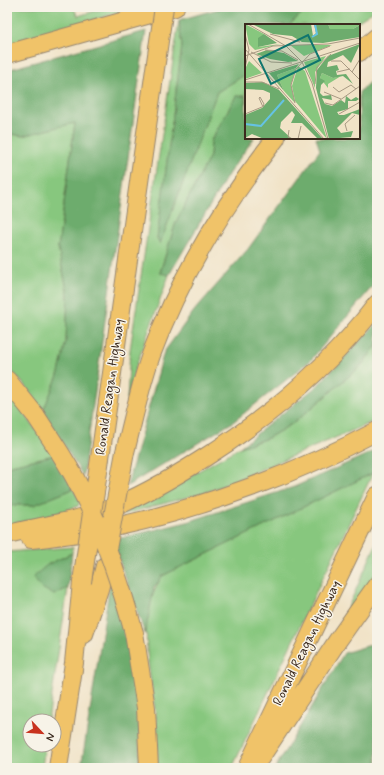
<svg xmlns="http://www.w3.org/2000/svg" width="384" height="775" viewBox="0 0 384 775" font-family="Mynerve,sans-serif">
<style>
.green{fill:#87c77e;stroke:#61784e}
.forest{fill:#6dac6d;stroke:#546b46}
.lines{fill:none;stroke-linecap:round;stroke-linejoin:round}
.highway-casing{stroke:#968672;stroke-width:20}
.highway{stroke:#f0c369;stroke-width:18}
.highway-bridge-casing{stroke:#968672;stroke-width:20;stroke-linecap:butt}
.highway-bridge{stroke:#f0c369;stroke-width:18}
.labels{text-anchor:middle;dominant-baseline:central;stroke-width:3;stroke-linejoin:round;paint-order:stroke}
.street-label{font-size:14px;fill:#3b2a1e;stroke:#f7f3e8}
.inset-river{fill:none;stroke:#65c2e3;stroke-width:2}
.inset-road{fill:none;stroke:#a89983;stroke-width:1}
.view{fill:#0f766e;fill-opacity:0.15;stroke:#0f766e;stroke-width:2}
.inset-edge{fill:none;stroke:#3b2a1e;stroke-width:2}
</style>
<rect width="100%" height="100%" fill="#f7f3e8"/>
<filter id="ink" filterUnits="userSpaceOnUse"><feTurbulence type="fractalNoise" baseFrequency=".025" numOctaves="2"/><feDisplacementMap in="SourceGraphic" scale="8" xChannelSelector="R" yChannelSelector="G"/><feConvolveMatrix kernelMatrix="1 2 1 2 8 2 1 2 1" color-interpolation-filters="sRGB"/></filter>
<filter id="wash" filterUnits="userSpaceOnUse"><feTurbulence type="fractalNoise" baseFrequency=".012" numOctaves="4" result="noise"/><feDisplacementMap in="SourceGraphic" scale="16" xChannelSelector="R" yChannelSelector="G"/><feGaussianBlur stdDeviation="0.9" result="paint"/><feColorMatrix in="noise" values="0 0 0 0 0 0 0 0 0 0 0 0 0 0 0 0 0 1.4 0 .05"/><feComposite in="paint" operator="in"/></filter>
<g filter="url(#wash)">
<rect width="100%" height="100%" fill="#f1e3c7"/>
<!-- green -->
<path class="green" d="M7,7h71l-4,2 4,7 30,-9h30l-131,38z
M309,7h68v2l-25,16h-63z
M179,20l3,26 -25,192 3,5 57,-151 29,-18v22h-10l-25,44 -1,16 -34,66 -16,50 9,3 -35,97 -7,27 3,-49z
M75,122l-17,126 10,46 -2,47 -7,32 -16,38 -21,-29 -15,-16v-233l15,3z
M377,345v75l-167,71 -89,24 2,-6 32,-13 85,-49 28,-9 27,-16 66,-56z
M7,389l47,66 -47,11z
M373,473l-141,295h-75c0,-12 1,-25 0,-37 -3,-52 -25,-106 5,-155z
M73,489l7,12 -2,5 -32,11 -39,8v-20h27z
M377,542v31l-35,48z
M73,547l-1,6 -25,12 7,30 14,-7 -20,133h-18v24h15l-3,23h-35v-216z"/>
<!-- forest -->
<path class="forest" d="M225,7h84l-20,18h-43v49l-29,18 -57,152 -3,-6 25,-192 -3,-26z
M146,31l-63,445 -40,-65 16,-38 7,-32 2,-47 -10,-46 17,-125 -53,13 -15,-3v-63z
M377,75v206l-67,80 -77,61 -106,64 37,-134 30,-41 54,-62 72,-99 -4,-12h43v-46z
M236,96h10v42h8l-25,35 -60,102 -9,-2 16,-51 34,-66 1,-15z
M377,323v22l-16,21 -66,56 -27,16 -28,9 77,-61z
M377,450v15l-4,8 -211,103 -8,12 -9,46 -30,-86 2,-9 70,-17 107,-35z
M54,455l19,34 -39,16h-27v-39z
M72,553l-4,35 -14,7 -14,-8 -7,-10 14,-12z
M111,577l28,118 1,73h-59z
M377,643v125h-102l69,-115z"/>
</g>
<g filter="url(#ink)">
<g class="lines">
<defs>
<path id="highway" d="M359,52l18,-15
M7,54l168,-47
M7,380l29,36
M125,452c8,-32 15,-66 26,-97 29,-79 73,-151 125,-217
M100,458l58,-410
M7,534c31,-7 71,-13 100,-24 33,-13 64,-31 94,-50 67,-42 128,-93 176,-156
M31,539c28,-3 56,-6 84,-12 88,-19 183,-54 262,-96
M134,633l12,75 3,60
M84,634l15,-45 6,-23
M260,758l78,-118 39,-55
M58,768l16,-105 8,-81
M247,768l130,-272"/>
</defs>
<!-- highway casing -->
<use href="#highway" class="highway-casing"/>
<!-- highway -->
<use href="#highway" class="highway"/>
<defs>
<path id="highway-bridge" d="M158,48l6,-41
M36,416c14,22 30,44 42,68 25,47 42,97 56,149
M107,549l18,-97
M82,582l18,-124"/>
</defs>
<!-- highway-bridge casing -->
<use href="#highway-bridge" class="highway-bridge-casing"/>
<!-- highway-bridge -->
<use href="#highway-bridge" class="highway-bridge"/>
</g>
</g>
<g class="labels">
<!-- street labels -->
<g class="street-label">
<text transform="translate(110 387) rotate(-82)">Ronald Reagan Highway</text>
<text transform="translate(307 643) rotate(-64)">Ronald Reagan Highway</text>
</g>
</g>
<!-- overview -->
<g transform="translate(245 24)">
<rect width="115" height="115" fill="#f1e3c7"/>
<path d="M0,0l19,10 -6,13 23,-3 -26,6 -6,-6zM83,0h32v1l-7,4h-23zM45,21h42l-28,11zM81,32l-11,16v16l-11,-26zM4,37l13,12 -17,6v-10zM53,42l7,5 22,68 -32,-38 -3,-15zM51,44l-5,17 4,18 -11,-12 -7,-16zM77,49l11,5 8,-2 -13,8v4l-8,-10z" fill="#87c77e"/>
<path d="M7,0h59l2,12 3,-3 -2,-9h14l2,5h23l7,-4v12l-37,6 -21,-1 -10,-6 -19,-2zM19,10l13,9 -19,4v-9zM115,20l-9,19 -8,-8 -15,7 -1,5 10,-2 2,5 -3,1 1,4 9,-1 7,10 -10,-8 -10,2 -11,-5 -2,5 5,3 -4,4 -1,8 3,3 8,-1 1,5 -10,-2 3,6 7,2 9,-6 4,3 1,-7 5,4 5,-3 3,2 -3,2h-8v8l-11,3 2,3h5l16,-6v6l-8,-2 -15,15 4,5 12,-2 -2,6 -22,2 -13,-51 1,-18 11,-14zM22,26l17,3 14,8 -10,1 -18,-3 -14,-5zM54,40l-3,4 -19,7 7,16 -15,-18zM18,58l16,8 44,49h-5l-16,-16h-11l4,-8 -3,-4 -11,11 -1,6 12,11h-28l-12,-5 -7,4v-23l17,-7 8,-9v-6l-7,-3 -18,-1v-6z" fill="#6dac6d"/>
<path class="inset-river" d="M67,13l5,-3 -2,-10M0,100l16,2 23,-26"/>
<path class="inset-road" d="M3,0l38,22 16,16 10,21 16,56M0,10l4,16 -4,18M25,10l30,8M0,25l79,90M20,26l17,1 16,9M6,28l20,10 21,1M0,32l28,-10 55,-2 32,-6M86,37h10l19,19M92,48l13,-3M107,48l8,-13M0,56l115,-37M0,58h17l17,7M70,60l2,-17 14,-13M88,63l6,5 12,-7 5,4M79,68l17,7M15,73l4,7 -1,3 -4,-9zM50,79l-4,-18 5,-16 14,-15 20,-8M80,79l8,2 27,-19M0,90l17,-7M94,90l21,-12M44,106l-1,7 5,2M102,107l-2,-7 10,-9M53,115l3,-13"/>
<path class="view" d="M63,11l12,25 -49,24 -12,-25z"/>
<rect width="115" height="115" class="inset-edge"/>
</g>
<!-- margin -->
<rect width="384" height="775" fill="none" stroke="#f7f3e8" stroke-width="24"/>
<!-- north arrow -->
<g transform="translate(42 733) rotate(116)"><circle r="19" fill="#f7f3e8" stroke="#aca397"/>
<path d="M0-3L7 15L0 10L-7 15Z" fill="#c8321e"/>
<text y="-6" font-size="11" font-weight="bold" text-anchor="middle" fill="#3b2a1e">N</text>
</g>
</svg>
